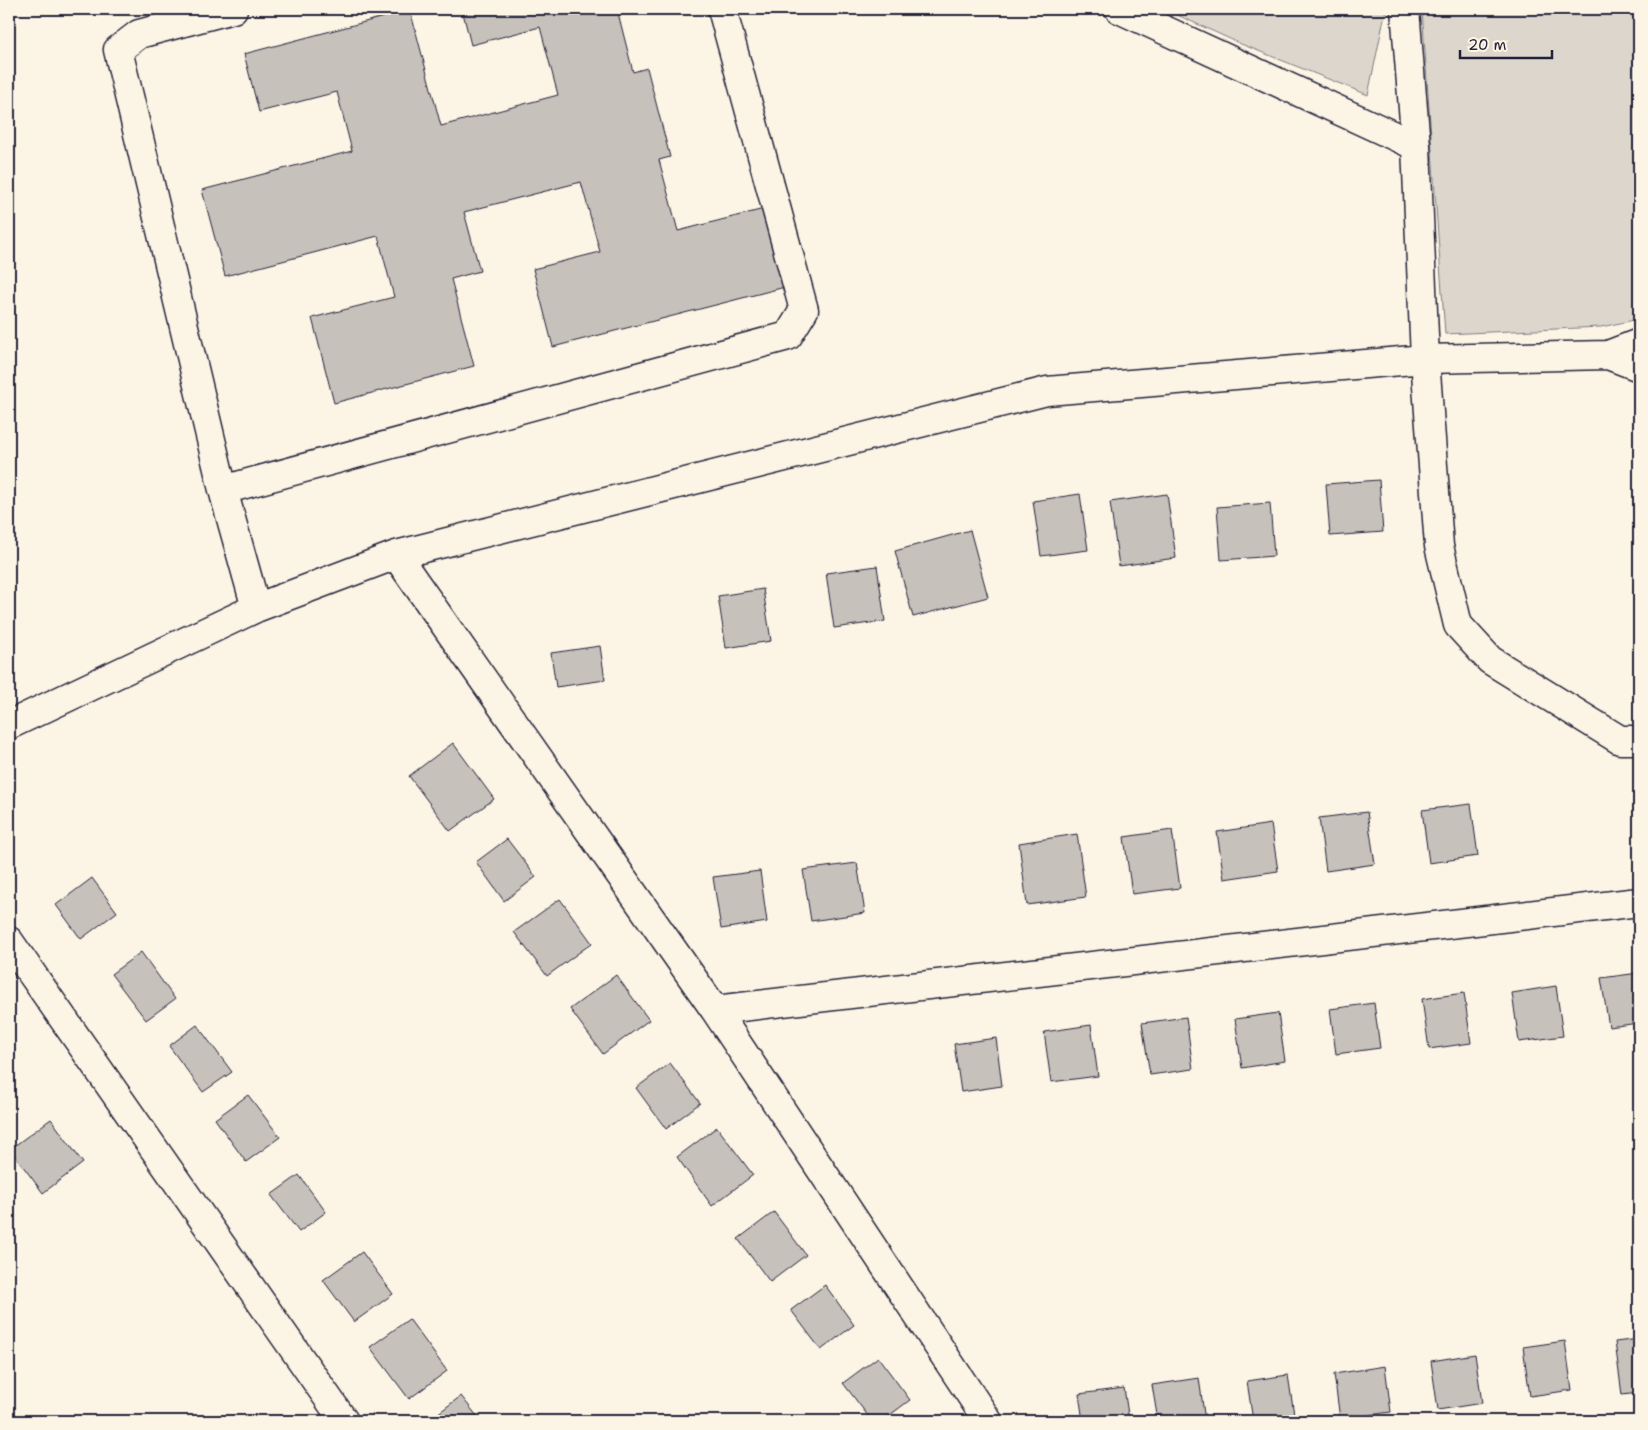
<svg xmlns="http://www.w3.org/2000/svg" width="1648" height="1430" viewBox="0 0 1648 1430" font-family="'Shantell Sans',sans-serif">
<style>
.green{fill:#dcd6cc;stroke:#7f7c84}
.building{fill:#c6c1bb;stroke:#22223b}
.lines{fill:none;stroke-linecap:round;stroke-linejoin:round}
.minor-casing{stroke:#22223b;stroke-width:31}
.minor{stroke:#fcf5e5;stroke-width:28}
</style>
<rect width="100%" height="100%" fill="#fcf5e5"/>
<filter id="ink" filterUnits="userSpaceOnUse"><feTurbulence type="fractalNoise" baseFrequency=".02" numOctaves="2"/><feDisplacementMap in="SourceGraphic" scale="10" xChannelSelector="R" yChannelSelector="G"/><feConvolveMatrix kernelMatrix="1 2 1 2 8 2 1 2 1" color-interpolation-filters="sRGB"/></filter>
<g filter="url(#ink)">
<!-- green -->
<path class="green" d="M1164,9h222l-18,86 -127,-51z
M1422,9h217v310l-38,8 -156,7z"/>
<!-- building -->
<path class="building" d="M462,9h155l16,63 14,-4 23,89 -11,3 19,71 86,-22 21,78 -232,60 -20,-78 67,-17 -19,-70 -117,30 16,59 -29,8 23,87 -140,37 -22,-85 82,-21 -16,-61 -153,40 -23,-86 150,-39 -15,-59 -78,20 -15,-58 166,-44 31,116 117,-31 -18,-68 -69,18z
M1379,480l4,52 -53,4 -4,-52z
M1080,494l8,56 -47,6 -8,-55z
M1167,494l9,64 -57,8 -9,-64z
M1270,503l4,53 -53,4 -4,-53z
M970,530l18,67 -75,20 -18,-66z
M877,566l8,55 -51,7 -8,-55z
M763,589l8,52 -45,7 -8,-52z
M600,646l5,34 -49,7 -5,-34z
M453,743l41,56 -44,32 -41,-55z
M1471,804l7,52 -49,7 -7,-53z
M1367,812l8,52 -49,7 -7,-53z
M1271,824l7,47 -54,8 -7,-47z
M1172,830l8,58 -48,6 -8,-57z
M1077,834l9,63 -59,8 -8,-62z
M507,839l29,38 -32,24 -28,-39z
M857,863l8,50 -54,8 -8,-51z
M760,871l7,51 -46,7 -8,-52z
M92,878l25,34 -36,27 -25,-34z
M560,899l32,44 -45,33 -33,-44z
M141,952l34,47 -29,21 -35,-46z
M1639,973v50l-30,4 -8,-49z
M616,975l33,45 -46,34 -33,-45z
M1556,986l7,50 -44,6 -7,-49z
M1464,993l7,50 -42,6 -7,-50z
M1374,1003l6,45 -44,6 -6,-45z
M1278,1013l7,48 -43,7 -7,-49z
M1186,1017l7,52 -43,6 -8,-52z
M197,1025l35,47 -29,20 -34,-46z
M1091,1025l7,51 -47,6 -7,-50z
M996,1038l6,48 -41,6 -7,-48z
M670,1063l30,40 -34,26 -30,-41z
M248,1095l32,42 -34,25 -31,-43z
M51,1119l32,44 -40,30 -33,-44z
M717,1127l36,48 -41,31 -35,-49z
M299,1175l27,37 -27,20 -28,-37z
M774,1212l32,43 -36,27 -32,-43z
M362,1252l31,42 -39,28 -31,-42z
M825,1285l29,40 -33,25 -30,-40z
M409,1319l38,52 -38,28 -39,-52z
M1639,1339v54l-17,2 -7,-53z
M1565,1341l7,49 -42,6 -7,-49z
M1475,1354l7,49 -44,7 -7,-49z
M878,1357l32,43 -28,21h-10l-29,-38z
M1385,1366l6,46 -51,7 -6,-45z
M1288,1375l7,46h-42l-6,-40z
M1199,1378l6,43h-47l-6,-36z
M1124,1388l5,33h-46l-4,-27z
M461,1396l20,25h-53z"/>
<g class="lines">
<defs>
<path id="minor" d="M233,9l-94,25 -21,16 105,440 565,-154 16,-26 -82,-301
M1119,9l297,137
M1405,9l11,137 9,213 14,187 19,79 32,35 130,80h19
M1608,355l31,12
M223,490l33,118
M396,555l319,455 273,411
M9,725l247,-117 140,-53 651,-164 378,-32 183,-4 31,-12
M9,941l335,480
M715,1010l924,-108"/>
</defs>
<!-- minor casing -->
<use href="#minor" class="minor-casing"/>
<!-- minor -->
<use href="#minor" class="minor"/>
</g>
</g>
<!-- margin -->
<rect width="1648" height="1430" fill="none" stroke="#fcf5e5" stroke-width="30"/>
<rect x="15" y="15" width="1618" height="1400" fill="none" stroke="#22223b" stroke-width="2" filter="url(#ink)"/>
<!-- scale -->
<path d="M1460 50v8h92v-8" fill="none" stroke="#22223b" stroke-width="2.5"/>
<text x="1468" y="50" font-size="15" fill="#22223b" stroke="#fcf5e5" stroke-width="4" paint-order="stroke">20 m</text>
</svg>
